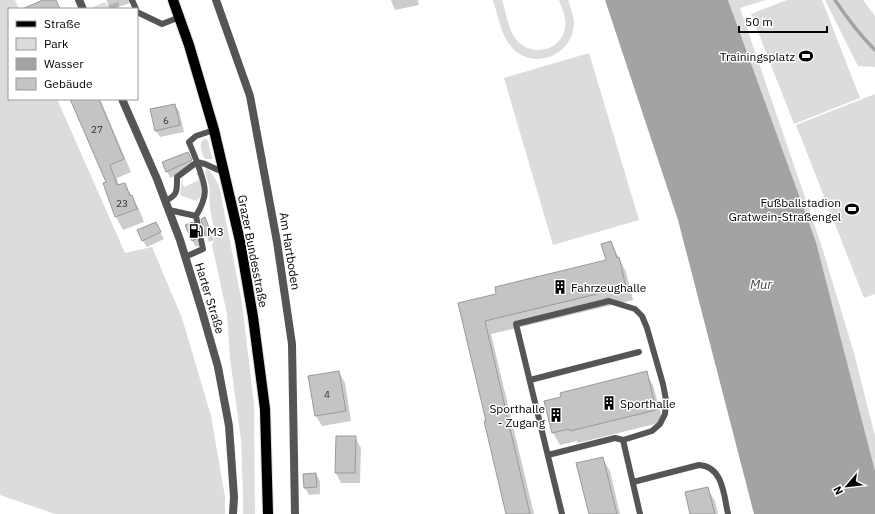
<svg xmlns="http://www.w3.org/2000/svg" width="875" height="514" viewBox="0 0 875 514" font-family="'IBM Plex Sans',sans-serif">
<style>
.green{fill:#dcdcdc}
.water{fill:#a3a3a3}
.shadow{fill:#0003}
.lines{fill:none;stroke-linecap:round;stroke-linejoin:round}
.stream{stroke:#a3a3a3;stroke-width:3.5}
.building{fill:#c4c4c4;stroke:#999}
.primary-casing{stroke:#dbdbdb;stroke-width:12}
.service{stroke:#555;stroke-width:6}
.minor{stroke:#555;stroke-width:8}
.primary{stroke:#000;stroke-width:10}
.labels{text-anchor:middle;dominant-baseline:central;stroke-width:3;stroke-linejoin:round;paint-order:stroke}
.number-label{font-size:10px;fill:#313131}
.poi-label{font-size:12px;fill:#000;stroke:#fff;text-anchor:end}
.street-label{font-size:12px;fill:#000;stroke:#fff}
.water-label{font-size:13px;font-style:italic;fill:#444;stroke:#fff}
</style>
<rect width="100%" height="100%" fill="#fff"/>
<!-- green -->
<path class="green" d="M0,0h15l4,9h-10v90h48l68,154 27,-6 30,71 29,98 14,81v17h-170l-55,-19z
M493,0h9c4,12 6,28 13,38 14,20 47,14 50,-11 2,-9 -3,-18 -6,-27h9c2,7 6,16 6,24 -2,34 -45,48 -65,20 -8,-11 -12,-31 -16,-44z
M728,0h38l-26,8 81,236 33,109 21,83v35l-59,-229z
M787,0h35l38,98 -66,26 -43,-110z
M825,0h38l12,16v51l-17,-1z
M105,2l2,4 11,-4 2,7h-26l-1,-2z
M589,53l50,167 -86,25 -49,-167z
M875,94v200l-11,4 -68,-173z
M204,139h3l6,20h-8c-4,-6 -7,-15 -1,-20z
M206,168l4,3 9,14 23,118 12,101 1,110h-12v-18l-2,-56 -11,-82 -3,-44 -15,-69c7,-13 -2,-26 -2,-40 -1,-6 0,-12 -1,-19 -1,-6 -5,-12 -3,-18z
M197,172c4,8 9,23 -1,29l-14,-5 -2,-2 2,-15 1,2 -1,1 2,5 15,-7 -3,-7z"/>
<!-- water -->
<path class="water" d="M605,0h123l88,242 59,229v43h-121l-76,-294z"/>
<!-- shadow -->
<path class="shadow" d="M106,0h26l-2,3 -18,6h-2z
M391,0h27l1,5 -24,5z
M71,99h29l31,73 -14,6 2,8 6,-2 14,25 5,13 -21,8 -7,-13 -9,-34z
M175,105l4,6 5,21 -24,5 -4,-6 -5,-21z
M191,160l4,7 -25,11 -3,-7z
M204,218l10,22 -5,2 -3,-7z
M192,223l4,7 3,16 -3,1 -4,-7z
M159,230l5,9 -17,8 -4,-6z
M611,242l15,30 7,28 -142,34 43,180h-27l-20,-93 -28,-117 38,-9 111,-34z
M339,372l6,11 6,38 -29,5 -6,-10z
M646,373l7,12 10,37 -85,21 -1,-2 -17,4 -7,-12 -8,-31z
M355,437l6,11 -1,35h-19l-5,-10z
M602,458l8,13 10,43h-30z
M316,474l4,7v13l-11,1 -4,-7z
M707,488l8,13 3,13h-27z"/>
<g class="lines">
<!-- stream -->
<path class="stream" d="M835,0c12,18 24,34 40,50"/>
</g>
<!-- building -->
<path class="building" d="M43,0h13l4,9h-38z
M70,99h29l25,60 -14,6 7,20 8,-2 5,13 2,-1 5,14 -22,8 -12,-34 3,-1z
M175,104l5,21 -25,6 -5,-22z
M188,152l4,8 -26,12 -4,-10z
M205,217l6,16 -6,3 -4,-17z
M156,222l5,10 -19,9 -5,-11z
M193,222l3,17 -4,2 -7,-16z
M611,241l6,17 2,-1 7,30 -141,34 45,193h-24l-22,-93h2l-28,-118 38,-9 -1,-7 111,-27 -5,-16z
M339,371l7,40 -31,5 -7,-40z
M647,371l9,39 -86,21 -1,-2 -17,4 -8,-32 17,-4 -1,-4z
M336,436h20l-1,37h-20z
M603,457l14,57h-28l-13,-51z
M316,473l1,14 -13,1 -1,-14z
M708,487l7,27h-25l-5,-22z"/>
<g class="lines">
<defs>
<path id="primary" d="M173,0l16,45 25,85 26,111 13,76 12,92 3,105"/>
</defs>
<!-- primary casing -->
<use href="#primary" class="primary-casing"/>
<!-- service -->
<path class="service" d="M132,0l4,9
M137,12l25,12 18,-7
M214,130l-18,6 -7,6 8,20 8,2 20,9
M165,201c13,-6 12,-10 12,-24l20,-15c8,24 13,30 -1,54
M169,210l27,6 7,33 -18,8
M530,380l109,-28
M548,455l67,-17 8,2 17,74
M633,482l66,-17c24,1 25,31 29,49
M562,514l-46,-190 93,-23 26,8 7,7 5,12 16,56 3,16 -1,14 -5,10 -8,7 -29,9"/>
<!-- minor -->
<path class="minor" d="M79,0l4,9
M216,0l34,96 27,146 15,102 3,170
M122,99l35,80 23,61 21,68 17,59 11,59 5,71 -1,17"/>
<!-- primary -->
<use href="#primary" class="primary"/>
</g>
<!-- icons -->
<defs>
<symbol id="stadium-bare" viewBox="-9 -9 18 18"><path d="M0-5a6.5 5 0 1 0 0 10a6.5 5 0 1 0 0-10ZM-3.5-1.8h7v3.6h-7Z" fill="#000" stroke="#fff" stroke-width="2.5" paint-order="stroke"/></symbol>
<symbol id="fuel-bare" viewBox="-9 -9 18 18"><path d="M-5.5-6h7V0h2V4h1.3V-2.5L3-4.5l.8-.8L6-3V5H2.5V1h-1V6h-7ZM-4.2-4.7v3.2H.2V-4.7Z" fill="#000" stroke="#fff" stroke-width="2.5" paint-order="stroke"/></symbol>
<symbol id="building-bare" viewBox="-9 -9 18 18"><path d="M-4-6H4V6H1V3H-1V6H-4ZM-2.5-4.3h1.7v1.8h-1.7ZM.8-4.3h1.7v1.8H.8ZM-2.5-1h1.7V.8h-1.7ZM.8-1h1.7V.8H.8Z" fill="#000" stroke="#fff" stroke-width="2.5" paint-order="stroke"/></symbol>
</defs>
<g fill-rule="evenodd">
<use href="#stadium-bare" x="796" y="46" width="20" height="20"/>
<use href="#stadium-bare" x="842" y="199" width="20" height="20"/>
<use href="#fuel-bare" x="186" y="221" width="20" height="20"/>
<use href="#building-bare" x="550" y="277" width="20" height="20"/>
<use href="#building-bare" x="599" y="393" width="20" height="20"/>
<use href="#building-bare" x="546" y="405" width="20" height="20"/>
</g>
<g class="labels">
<!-- number labels -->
<g class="number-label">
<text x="166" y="120">6</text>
<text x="97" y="129">27</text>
<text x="122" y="203">23</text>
<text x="327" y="394">4</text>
</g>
<!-- poi labels -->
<g class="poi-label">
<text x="795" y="56">Trainingsplatz</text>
<text x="841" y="202">Fußballstadion<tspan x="841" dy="14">Gratwein-Straßengel</tspan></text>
<text x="207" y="231" text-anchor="start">M3</text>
<text x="571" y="287" text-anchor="start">Fahrzeughalle</text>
<text x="620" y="403" text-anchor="start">Sporthalle</text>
<text x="545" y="408">Sporthalle<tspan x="545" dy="14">- Zugang</tspan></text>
</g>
<!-- street labels -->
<g class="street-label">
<text transform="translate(253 251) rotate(79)">Grazer Bundesstraße</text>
<text transform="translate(290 251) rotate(81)">Am Hartboden</text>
<text transform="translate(210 298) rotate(73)">Harter Straße</text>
</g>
<!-- water labels -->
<g class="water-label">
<text x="761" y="284">Mur</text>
</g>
</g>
<!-- legend -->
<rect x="8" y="8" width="130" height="92" fill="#ffffff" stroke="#999999"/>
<rect x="16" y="21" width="20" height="6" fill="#000000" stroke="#999999"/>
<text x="44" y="28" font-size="12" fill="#000000">Straße</text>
<rect x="16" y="38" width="20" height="12" fill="#dcdcdc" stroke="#999999"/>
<text x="44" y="48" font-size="12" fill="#000000">Park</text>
<rect x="16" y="58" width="20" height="12" fill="#a3a3a3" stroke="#999999"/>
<text x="44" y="68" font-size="12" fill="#000000">Wasser</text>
<rect x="16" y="78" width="20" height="12" fill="#c4c4c4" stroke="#999999"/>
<text x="44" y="88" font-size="12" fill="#000000">Gebäude</text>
<!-- north arrow -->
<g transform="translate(847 486) rotate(242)" stroke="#ffffff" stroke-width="3" paint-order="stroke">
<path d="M0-3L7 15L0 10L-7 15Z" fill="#000000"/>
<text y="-6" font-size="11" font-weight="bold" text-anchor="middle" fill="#000000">N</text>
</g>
<!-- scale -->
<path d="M739 26v6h88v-6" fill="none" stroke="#000000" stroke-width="2"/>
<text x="745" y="26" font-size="12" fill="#000000" stroke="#ffffff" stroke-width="3" paint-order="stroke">50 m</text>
</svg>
